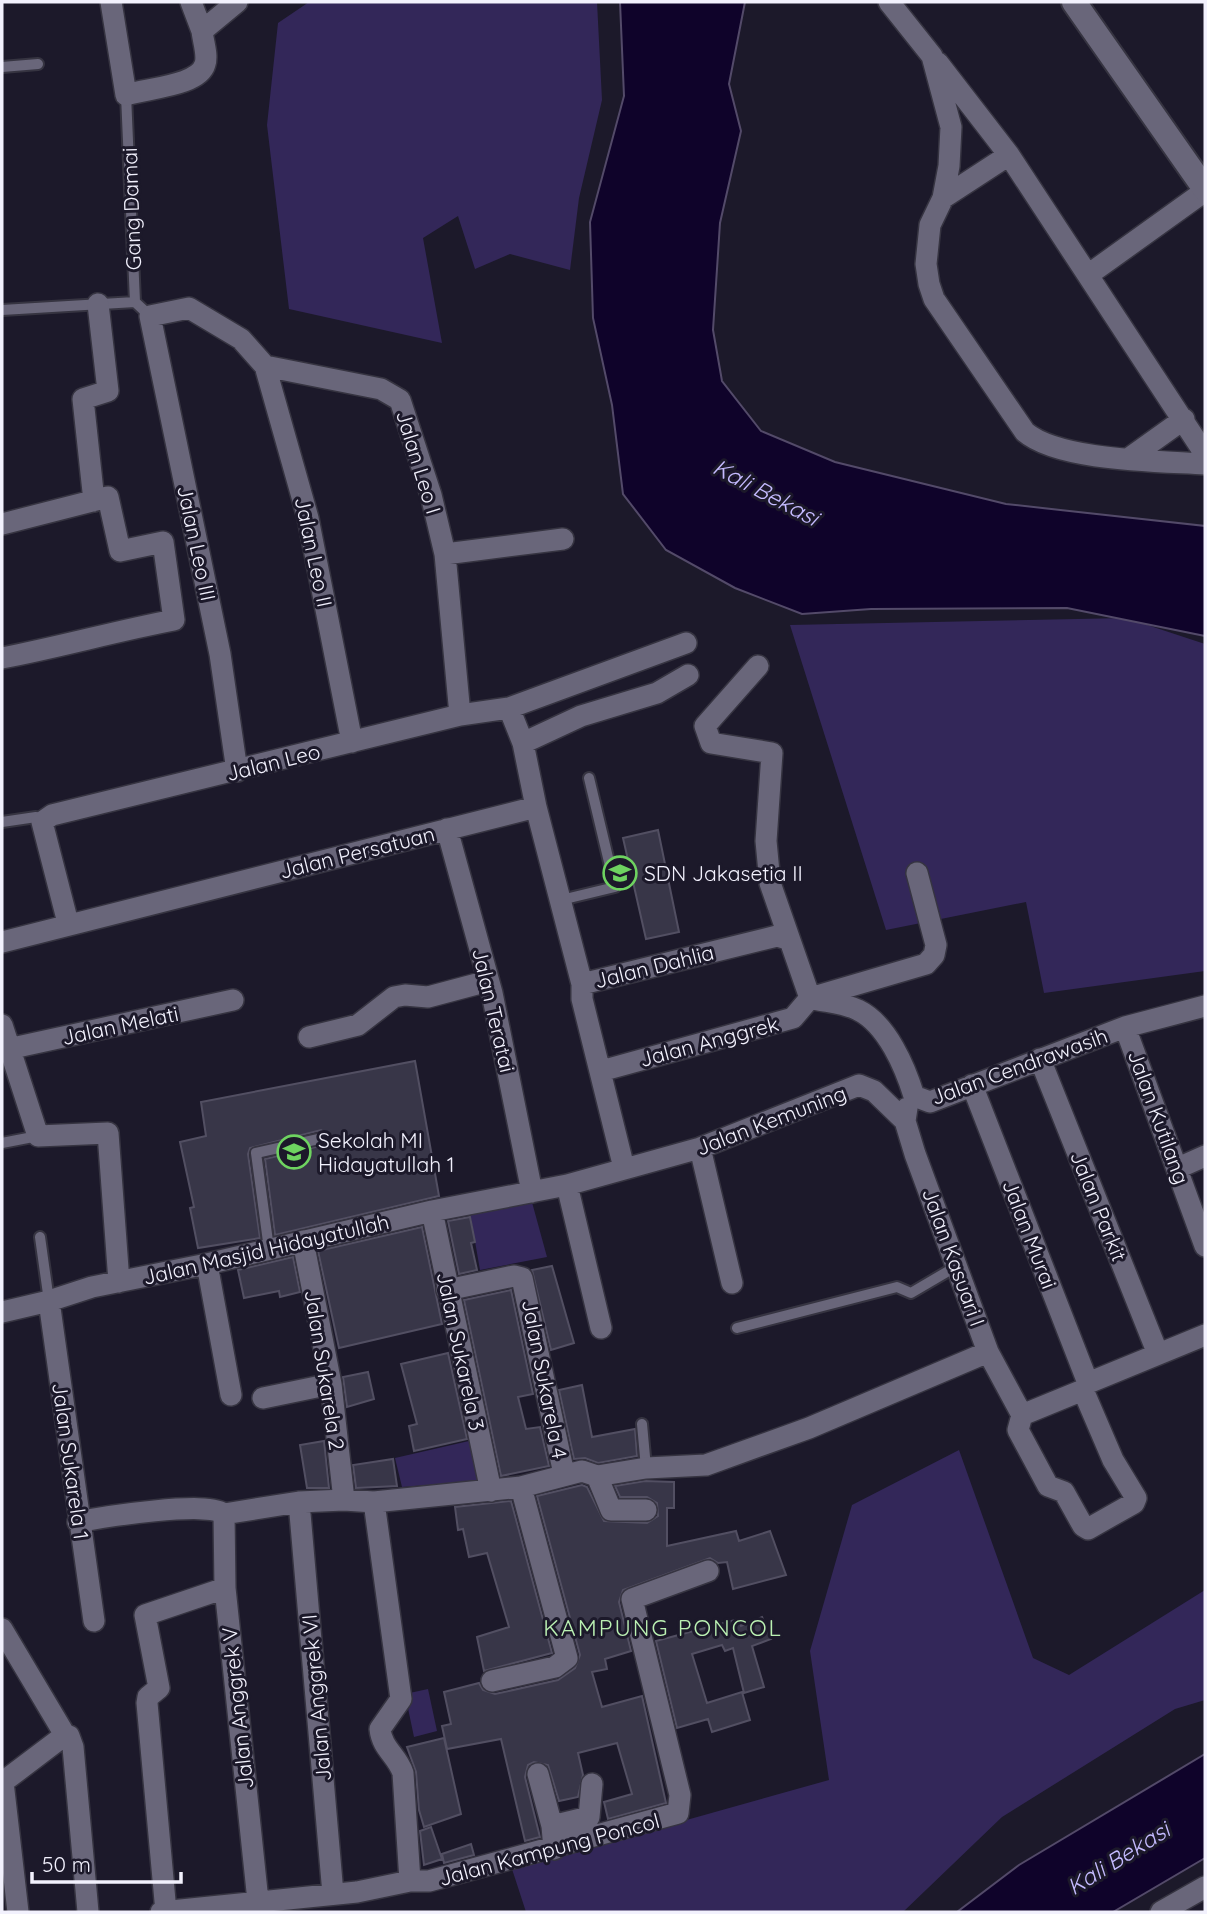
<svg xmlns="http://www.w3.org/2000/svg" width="1207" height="1914" viewBox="0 0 1207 1914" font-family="Quicksand,sans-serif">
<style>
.green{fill:#332759}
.water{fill:#0f032a;stroke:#534a69;stroke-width:2}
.building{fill:#383648;stroke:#524f62;stroke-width:2}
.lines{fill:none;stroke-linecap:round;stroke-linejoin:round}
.service-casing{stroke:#363441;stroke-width:14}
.minor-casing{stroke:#363441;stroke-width:24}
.tertiary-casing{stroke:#363441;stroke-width:28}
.service{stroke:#69667a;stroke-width:10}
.minor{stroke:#69667a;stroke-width:21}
.tertiary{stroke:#69667a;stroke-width:24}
.labels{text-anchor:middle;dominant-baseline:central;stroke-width:6;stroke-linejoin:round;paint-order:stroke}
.street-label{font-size:21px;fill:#f2f1fd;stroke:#1c192a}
.poi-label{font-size:21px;fill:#f2f1fd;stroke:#1c192a;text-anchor:start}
.water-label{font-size:23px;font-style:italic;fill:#c5bbff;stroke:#1c192a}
.neighbourhood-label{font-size:23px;letter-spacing:2px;fill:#bbf1b3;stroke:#1c192a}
</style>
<rect width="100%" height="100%" fill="#1c192a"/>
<!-- green -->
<path class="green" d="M309,2h288l5,98 -23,98 -9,72 -60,-16 -35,15 -17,-53 -35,22 19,105 -153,-34 -22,-184 11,-102z
M1126,618l79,26v327l-161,22 -18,-91 -140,28 -96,-305z
M530,1195l17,62 -67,13 -11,-63z
M469,1441l11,40 -78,6 -7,-29z
M959,1450l74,208 36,17 136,-85v110l-30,9 -173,108 -99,95h-377l-14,-43 317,-89 -19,-129 42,-146z
M428,1689l9,42 -23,6 -9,-43z"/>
<!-- water -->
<path class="water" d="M620,2h125l-16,82 12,47 -21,92 -7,107 9,51 39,50 74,31 171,42 199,22v110l-138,-28 -196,1 -69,5 -67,-26 -69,-38 -43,-56 -11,-89 -19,-87 -3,-96 34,-126z
M1205,1754v104l-92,54h-156l62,-47z"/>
<!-- building -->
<path class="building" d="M658,830l21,102 -33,7 -23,-101z
M415,1061l24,135 -164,39 -10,-76 60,-14 5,-9 -9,-6 -71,18 -2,6 12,84 -62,10 -8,-40 4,-1 -14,-65 26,-6 -5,-34z
M470,1217l5,25 -4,1 6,27 -18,4 -11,-53z
M422,1227l20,97 -103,24 -21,-97z
M293,1257l7,35 -20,5 -1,-6 -35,7 -6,-28z
M552,1266l22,77 -23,7 -19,-80z
M511,1290l22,104 -15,3 8,32 14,-2 9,39 -48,10 -37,-176z
M448,1353l19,86 -53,12 -5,-25 8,-2 -16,-60z
M368,1372l6,27 -27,8 -4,-30z
M582,1385l10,52 43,-8 2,27 -39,7 -13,-5 -11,1 -15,-69z
M324,1441l5,47h-22l-7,-43z
M393,1459l4,27 -41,2 -3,-23z
M645,1481l29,1v26h-7v38l69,-15 3,10 31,-10 16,44 -53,14 -6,-27 -9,1 -8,-5 -87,32 -4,12 12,49 -26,8 2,10 -15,3 10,35 40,-11 24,107 -58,16 -4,-17 28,-8 -15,-51 -39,10 5,22 -5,22 -19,4 -11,-36 -14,-3 -6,3 -3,12 15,60 -15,4 -24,-102 -54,10 -5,-23 9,-2 -7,-32 35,-9 4,7 12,4 63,-14 17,-12 5,-13 -43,-159 45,-11 5,2 17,34 43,2 11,-7 -1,-13 -10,-6h-27l-5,-11z
M511,1501l41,152 -68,18 -7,-34 32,-10 -22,-74 -18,4 -6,-28 -5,1 -3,-23z
M762,1617l9,22 -19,7 12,41 -20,6 -11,-45 -8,3 -3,-6 -30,9 15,49 35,-11 8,28 -38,12 -4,-13 -31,9 -21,-87 83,-22 2,7z
M444,1738l17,76 -37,13 -5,-17 -3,-38 -9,-25z
M431,1827l11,32 -18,6 -4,-34z
M471,1844l3,11 -30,8 -2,-9z"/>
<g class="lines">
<defs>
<path id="service" d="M2,67l36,-3
M126,95l9,207 15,14
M2,310l133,-8
M2,822l34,-5 6,5
M561,900l54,-13 -26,-109
M2,1143l36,-7
M40,1237l9,64
M269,1249l-13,-96 67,-15
M737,1328l160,-41 14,6 46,-27
M642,1424l4,44"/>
<path id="minor" d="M111,2l15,93c21,-7 73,-9 79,-31 3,-9 -2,-23 -3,-33l35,-29
M191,2l11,29
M889,2l43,54 19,71 -2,39 -6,32 -13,27 -4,39 3,20 5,15 91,133c34,29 134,29 180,32
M938,63l71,92 196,299
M943,198l66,-43
M1088,275l117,-84
M265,366l43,152 44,224
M1128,459l56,-40
M94,501l-11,-102 25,-8 -10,-87
M2,524l106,-27 12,54 43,-9 11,78c-58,11 -114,27 -172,38
M445,554l118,-15
M758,666l-53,60 6,17 61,10 -6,88 4,42 40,115c15,4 35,5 48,12 29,14 47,57 56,86
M509,708l14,35 13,64
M523,743l58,-27 76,-23 31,-18
M237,771l-17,-117 -70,-338 39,-8 52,31 24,27 116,23 19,11 31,95 14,59 15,161
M447,829l45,164 40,199
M68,923l-26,-101 10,-7 408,-100 49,-7 177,-65
M2,942l534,-135 46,177
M2,1025l36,111 70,-3 11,149
M1125,1027l80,219
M309,1037l49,-12 36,-28 11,-2 23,2 60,-16
M8,1049l225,-49
M1040,1059l118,295
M601,1071l192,-53 17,-20 116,-34 8,-9 2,-10 -19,-72
M972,1085l116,298
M914,1096l16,6 195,-75 80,-21
M907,1108l-2,13 10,33 73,198 34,63
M700,1148l32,135
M624,1168l-42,-169v-15l195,-48 10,3
M1178,1168l27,-12
M567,1185l34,143
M432,1211l59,280
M303,1241l28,143 13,116
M207,1264l24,131
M447,1290l67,-14 8,2 42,196
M49,1301l45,320
M2,1312l47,-11 43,-14 115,-23 225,-53 135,-26 133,-37 159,-63 15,6 31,30
M263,1398l68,-14
M1022,1415l-4,15 30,56 16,6 19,34 5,3 46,-26 2,-5 -23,-38 -30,-70
M1022,1415l61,-25 5,-7 117,-48
M597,1476l14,34h35
M299,1502l34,392
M374,1502l27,197 -21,30c2,20 17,26 23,44l7,108
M224,1514l1,74 33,313
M78,1522c24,-5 132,-22 146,-8l75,-12 45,-2 30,2 147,-15 61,-16 15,5 49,-8 60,-3 103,-37 179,-76
M2,1629l63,106
M492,1681l63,-14 12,-9 -46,-171
M538,1774l14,52 2,23
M552,1826l37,-9 3,-33
M18,1912l-15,-130 62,-47 4,1 4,11 15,165
M161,1912l196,-20 53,-11h19l249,-68 2,-18 -48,-196 76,-28
M166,1912l-19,-209 1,-6 11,-9 -14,-73 80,-27
M1161,1912l44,-25"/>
<path id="tertiary" d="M1074,2l131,187"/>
</defs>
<!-- service casing -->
<use href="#service" class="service-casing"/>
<!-- minor casing -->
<use href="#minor" class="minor-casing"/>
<!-- tertiary casing -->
<use href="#tertiary" class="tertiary-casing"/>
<!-- service -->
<use href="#service" class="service"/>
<!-- minor -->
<use href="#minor" class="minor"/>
<!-- tertiary -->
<use href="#tertiary" class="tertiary"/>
</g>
<!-- icons -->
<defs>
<symbol id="school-ring" viewBox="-11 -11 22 22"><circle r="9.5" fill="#1c192a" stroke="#6ed360" stroke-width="1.5"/><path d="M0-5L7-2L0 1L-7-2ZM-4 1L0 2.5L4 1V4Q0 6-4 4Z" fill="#6ed360"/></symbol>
</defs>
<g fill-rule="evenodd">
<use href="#school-ring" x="601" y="854" width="38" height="38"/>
<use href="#school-ring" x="275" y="1133" width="38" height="38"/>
</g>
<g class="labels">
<!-- street labels -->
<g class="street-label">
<text transform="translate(131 209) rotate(-92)">Gang Damai</text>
<text transform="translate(419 462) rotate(73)">Jalan Leo I</text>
<text transform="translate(197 543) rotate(78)">Jalan Leo III</text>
<text transform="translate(314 552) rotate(78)">Jalan Leo II</text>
<text transform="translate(273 762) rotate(-14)">Jalan Leo</text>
<text transform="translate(357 852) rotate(-14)">Jalan Persatuan</text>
<text transform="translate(654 966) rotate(-14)">Jalan Dahlia</text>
<text transform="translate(494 1010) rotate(77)">Jalan Teratai</text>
<text transform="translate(120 1025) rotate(-12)">Jalan Melati</text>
<text transform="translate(709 1041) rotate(-15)">Jalan Anggrek</text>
<text transform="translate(1019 1066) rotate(-20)">Jalan Cendrawasih</text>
<text transform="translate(1159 1117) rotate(70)">Jalan Kutilang</text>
<text transform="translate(771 1120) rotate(-21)">Jalan Kemuning</text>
<text transform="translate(1099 1206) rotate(68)">Jalan Parkit</text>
<text transform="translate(1030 1234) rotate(69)">Jalan Murai</text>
<text transform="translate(266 1249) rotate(-13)">Jalan Masjid Hidayatullah</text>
<text transform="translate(954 1257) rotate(70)">Jalan Kasuari I</text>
<text transform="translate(461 1351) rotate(78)">Jalan Sukarela 3</text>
<text transform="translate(325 1370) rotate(81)">Jalan Sukarela 2</text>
<text transform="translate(545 1379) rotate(79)">Jalan Sukarela 4</text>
<text transform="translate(71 1461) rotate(82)">Jalan Sukarela 1</text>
<text transform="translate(316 1698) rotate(-95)">Jalan Anggrek VI</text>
<text transform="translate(237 1708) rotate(-96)">Jalan Anggrek V</text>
<text transform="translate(549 1849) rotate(-15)">Jalan Kampung Poncol</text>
</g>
<!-- poi labels -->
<g class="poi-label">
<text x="644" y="873">SDN Jakasetia II</text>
<text x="318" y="1140">Sekolah MI<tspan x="318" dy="24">Hidayatullah 1</tspan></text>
</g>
<!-- water labels -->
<g class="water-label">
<text transform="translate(766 492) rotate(28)">Kali Bekasi</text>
<text transform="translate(1118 1858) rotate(-32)">Kali Bekasi</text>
</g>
<!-- neighbourhood labels -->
<g class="neighbourhood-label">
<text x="663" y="1627">KAMPUNG PONCOL</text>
</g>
</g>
<!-- border -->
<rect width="1207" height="1914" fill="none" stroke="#f2f1fd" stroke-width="7"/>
<!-- scale -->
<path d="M32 1872v10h149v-10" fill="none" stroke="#f2f1fd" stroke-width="3.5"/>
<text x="42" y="1872" font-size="21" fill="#f2f1fd" stroke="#1c192a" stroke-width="5" paint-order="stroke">50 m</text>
</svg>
